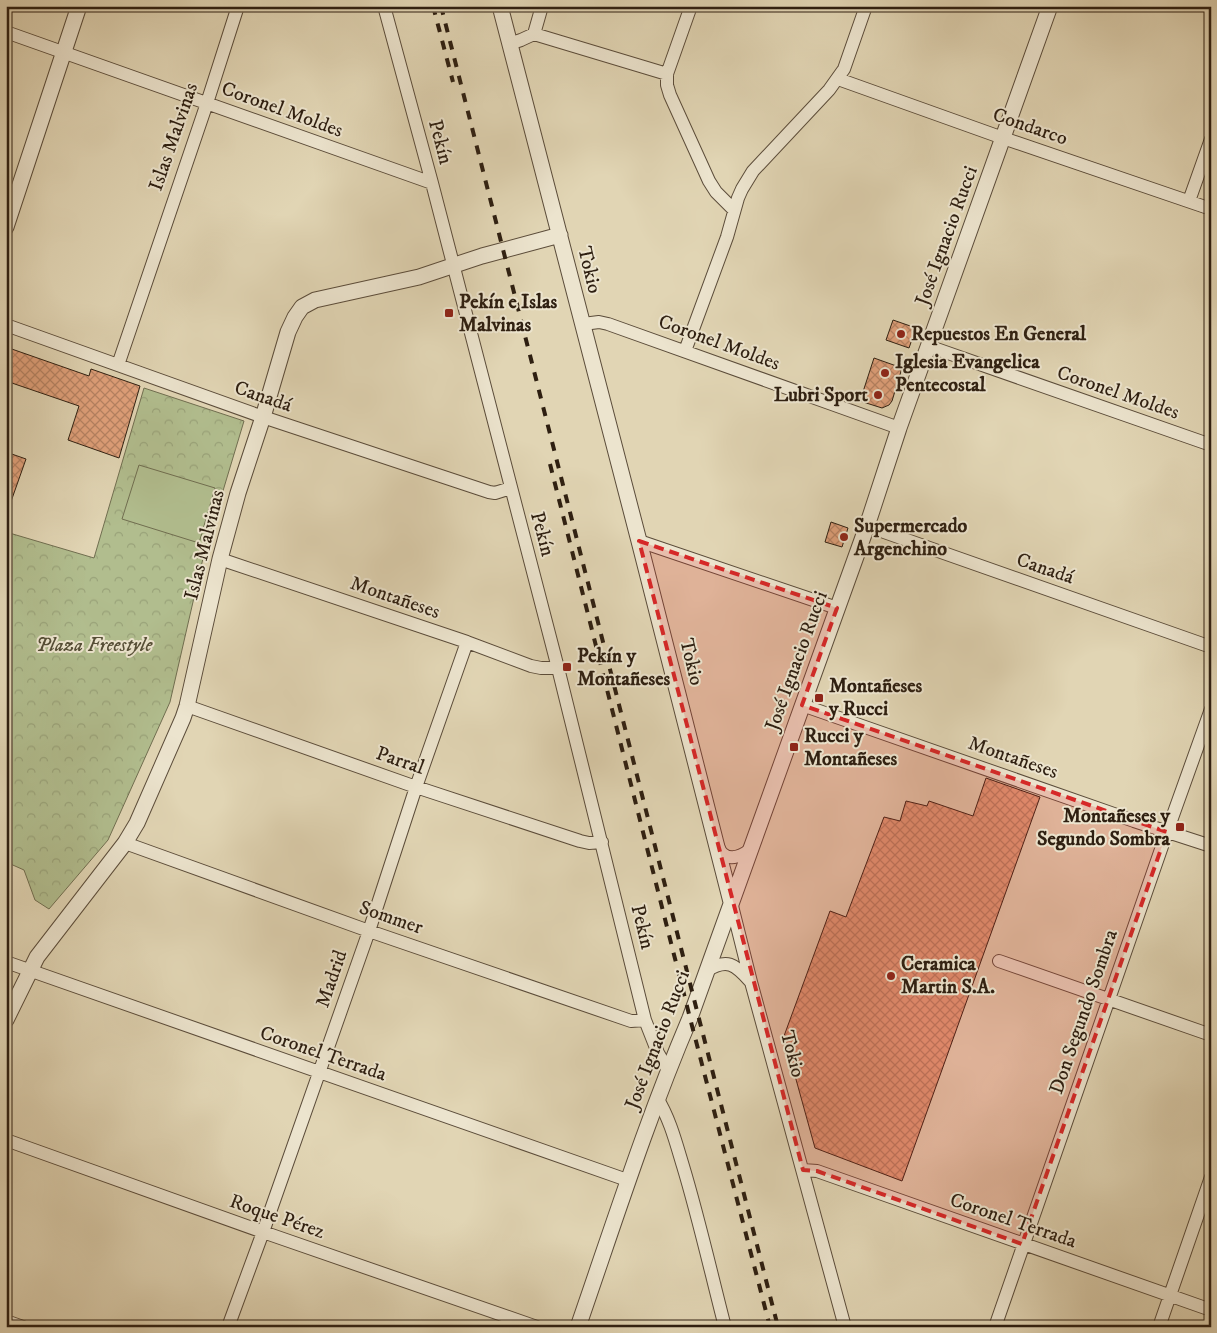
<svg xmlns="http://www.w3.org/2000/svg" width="1217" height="1333" viewBox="0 0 1217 1333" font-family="'IM FELL DW Pica',serif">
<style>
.park{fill:url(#park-crowns);stroke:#706e50}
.pitch{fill:#b1bd8e;stroke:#706e50}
.building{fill:url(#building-cross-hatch);stroke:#2e1f11}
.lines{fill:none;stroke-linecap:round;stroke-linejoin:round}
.minor-casing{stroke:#5b4c3a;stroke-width:14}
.tertiary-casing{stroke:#5b4c3a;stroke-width:17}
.minor{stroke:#ece4ce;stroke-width:12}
.tertiary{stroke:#ece4ce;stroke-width:15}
.rail{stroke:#2e1f11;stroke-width:4;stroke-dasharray:9 9;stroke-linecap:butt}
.marked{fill:#d62828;fill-opacity:0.2;stroke:#d62828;stroke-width:4;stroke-dasharray:10 6;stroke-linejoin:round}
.poi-dot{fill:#8f2418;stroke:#ece4ce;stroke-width:2}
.labels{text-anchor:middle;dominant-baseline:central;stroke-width:4;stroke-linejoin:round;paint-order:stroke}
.street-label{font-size:20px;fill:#2e1f11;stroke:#ece4ce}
.poi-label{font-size:20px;font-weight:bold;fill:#2e1f11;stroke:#ece4ce;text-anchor:start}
.park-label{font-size:20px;font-style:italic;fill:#554e36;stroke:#ece4ce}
</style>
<defs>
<pattern id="park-crowns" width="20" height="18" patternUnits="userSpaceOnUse" patternTransform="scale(1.25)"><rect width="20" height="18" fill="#b1bd8e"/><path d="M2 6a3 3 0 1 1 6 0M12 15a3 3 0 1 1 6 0" fill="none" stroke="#99a279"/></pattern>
<pattern id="building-cross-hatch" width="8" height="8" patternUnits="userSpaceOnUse" patternTransform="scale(1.25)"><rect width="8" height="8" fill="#e1a17b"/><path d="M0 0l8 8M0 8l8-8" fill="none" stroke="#b78363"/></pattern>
</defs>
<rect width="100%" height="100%" fill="#e1d5b4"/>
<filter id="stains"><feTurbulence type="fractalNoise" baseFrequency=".004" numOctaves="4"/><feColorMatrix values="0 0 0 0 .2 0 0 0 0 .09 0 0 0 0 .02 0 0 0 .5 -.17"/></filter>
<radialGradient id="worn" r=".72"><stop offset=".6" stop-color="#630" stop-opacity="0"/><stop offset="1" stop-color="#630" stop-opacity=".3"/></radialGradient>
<!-- park -->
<path class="park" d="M144,388l100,33 -40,133 -34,148 -62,138 -59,69 -14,-9 -11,-30 -18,-8v-330l88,26z"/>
<!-- pitch -->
<path class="pitch" d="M139,465l76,23 -16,55 -77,-24z"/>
<!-- building -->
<path class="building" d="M893,320l23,8 -7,20 -23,-8z
M6,347l83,29 2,-7 49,17 -21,72 -51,-18 11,-34 -73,-25z
M874,358l28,10 -10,33 -3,4 -7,3 -22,-7z
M6,452l20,7 -18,51h-2z
M831,522l17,6 -6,19 -17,-5z
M986,778l54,19 -138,384 -87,-33 -31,-112 46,-125 16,6 38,-100 16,4 6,-20 21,5 2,-5 44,15z"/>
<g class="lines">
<defs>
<path id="minor" d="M384,6l48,177 126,485 87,352 13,33 10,17
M691,6l-24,68v11l3,10 39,86 7,11 18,18
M6,32l426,151
M534,34l8,-28
M509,44l12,-4 13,-6 133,40
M838,79l165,59 208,71
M1189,201l22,-62
M583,324l16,-2 9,2 291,104
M6,325l257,92 226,75 6,1 16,-5
M928,346l283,99
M685,351l42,-114 11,-39 4,-9 11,-18 76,-81 15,-21 22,-63
M118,365l89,-262 31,-97
M867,526l344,121
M639,541l198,67
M220,559l247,83 64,24 10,2h17
M802,705l332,116 77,25
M187,706l229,81 164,54 9,2 13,-1
M125,843l244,88 262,90 14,-1
M716,843c2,3 4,9 7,11 8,7 20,1 27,-4
M731,902l20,80 94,345
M999,961l212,74
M6,962l621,218
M706,971c21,-13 29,-7 44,10
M657,1098c13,21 19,45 26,68 16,53 28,107 42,161
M6,1140l257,92 274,95
M803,1170l14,1 394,139
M6,1321l17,6
M228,1327l35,-95 106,-301 47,-144 51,-145
M995,1327l172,-495 44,-123
M1159,1327l52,-150"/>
<path id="tertiary" d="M500,6l139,535 92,361
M6,227l73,-221
M6,1020l31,-63 88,-114 12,-20 46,-105 4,-12 33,-147 18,-66 25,-76 25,-85 7,-15 7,-10 13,-7 104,-23 63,-21 78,-21
M578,1327c36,-104 69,-208 112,-309l177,-492 32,-98 151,-422"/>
</defs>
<!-- minor casing -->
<use href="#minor" class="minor-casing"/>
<!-- tertiary casing -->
<use href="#tertiary" class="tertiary-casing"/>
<!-- minor -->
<use href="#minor" class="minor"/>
<!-- tertiary -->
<use href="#tertiary" class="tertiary"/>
<!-- rail -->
<path class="rail" d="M433,6l20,76
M441,6l254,997 83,324
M550,464l140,554 80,309"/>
</g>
<!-- marked area -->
<path class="marked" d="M639,541l198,67 -35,97 365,127 -145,412 -205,-73 -14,-1z"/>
<!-- markers -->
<g class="poi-dot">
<rect x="444" y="308" width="10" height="10" rx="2.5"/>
<circle cx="901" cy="334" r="5"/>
<circle cx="885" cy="373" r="5"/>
<circle cx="878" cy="395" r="5"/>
<circle cx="844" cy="537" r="5"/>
<rect x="562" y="662" width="10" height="10" rx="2.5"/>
<rect x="814" y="693" width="10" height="10" rx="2.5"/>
<rect x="789" y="742" width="10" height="10" rx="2.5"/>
<rect x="1175" y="822" width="10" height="10" rx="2.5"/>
<circle cx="891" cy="976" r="5"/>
</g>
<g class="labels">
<!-- street labels -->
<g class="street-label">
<text transform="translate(282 110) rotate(20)">Coronel Moldes</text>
<text transform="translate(1030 127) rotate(19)">Condarco</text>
<text transform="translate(174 137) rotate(-71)">Islas Malvinas</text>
<text transform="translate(440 142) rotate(75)">Pekín</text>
<text transform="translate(947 236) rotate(-70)">José Ignacio Rucci</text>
<text transform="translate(589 270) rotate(76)">Tokio</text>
<text transform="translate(719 343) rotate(20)">Coronel Moldes</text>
<text transform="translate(1118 393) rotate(19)">Coronel Moldes</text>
<text transform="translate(263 397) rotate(19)">Canadá</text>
<text transform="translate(542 534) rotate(75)">Pekín</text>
<text transform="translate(205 545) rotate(-76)">Islas Malvinas</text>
<text transform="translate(1045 569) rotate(19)">Canadá</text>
<text transform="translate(395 598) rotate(19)">Montañeses</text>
<text transform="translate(797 661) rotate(-70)">José Ignacio Rucci</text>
<text transform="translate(691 662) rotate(76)">Tokio</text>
<text transform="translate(1013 758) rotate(19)">Montañeses</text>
<text transform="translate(400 761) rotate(19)">Parral</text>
<text transform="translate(391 918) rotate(19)">Sommer</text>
<text transform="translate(642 927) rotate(76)">Pekín</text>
<text transform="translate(332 979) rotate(-71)">Madrid</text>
<text transform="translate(1084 1012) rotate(-71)">Don Segundo Sombra</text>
<text transform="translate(658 1040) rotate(-69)">José Ignacio Rucci</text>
<text transform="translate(323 1054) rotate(19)">Coronel Terrada</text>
<text transform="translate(792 1054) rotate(75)">Tokio</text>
<text transform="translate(277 1217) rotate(19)">Roque Pérez</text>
<text transform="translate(1013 1221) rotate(19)">Coronel Terrada</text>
</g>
<!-- poi labels -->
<g class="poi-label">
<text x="459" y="302">Pekín e Islas<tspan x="459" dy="23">Malvinas</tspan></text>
<text x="911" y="334">Repuestos En General</text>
<text x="895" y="362">Iglesia Evangelica<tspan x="895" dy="23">Pentecostal</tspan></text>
<text x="868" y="395" text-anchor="end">Lubri Sport</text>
<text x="854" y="526">Supermercado<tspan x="854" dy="23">Argenchino</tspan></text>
<text x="577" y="656">Pekín y<tspan x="577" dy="23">Montañeses</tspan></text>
<text x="829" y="686">Montañeses<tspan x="829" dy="23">y Rucci</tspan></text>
<text x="804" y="736">Rucci y<tspan x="804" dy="23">Montañeses</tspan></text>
<text x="1170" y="816" text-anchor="end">Montañeses y<tspan x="1170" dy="23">Segundo Sombra</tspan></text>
<text x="901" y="964">Ceramica<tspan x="901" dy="23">Martin S.A.</tspan></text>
</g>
<!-- park labels -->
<g class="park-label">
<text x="94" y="645">Plaza Freestyle</text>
</g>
</g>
<!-- margin -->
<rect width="1217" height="1333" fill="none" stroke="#e1d5b4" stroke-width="25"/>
<rect x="8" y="8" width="1202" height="1318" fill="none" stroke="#2e1f11" stroke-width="2.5"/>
<rect x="12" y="12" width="1192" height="1308" fill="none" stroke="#2e1f11"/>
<rect width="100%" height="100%" filter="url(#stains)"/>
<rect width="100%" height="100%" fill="url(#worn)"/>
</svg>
